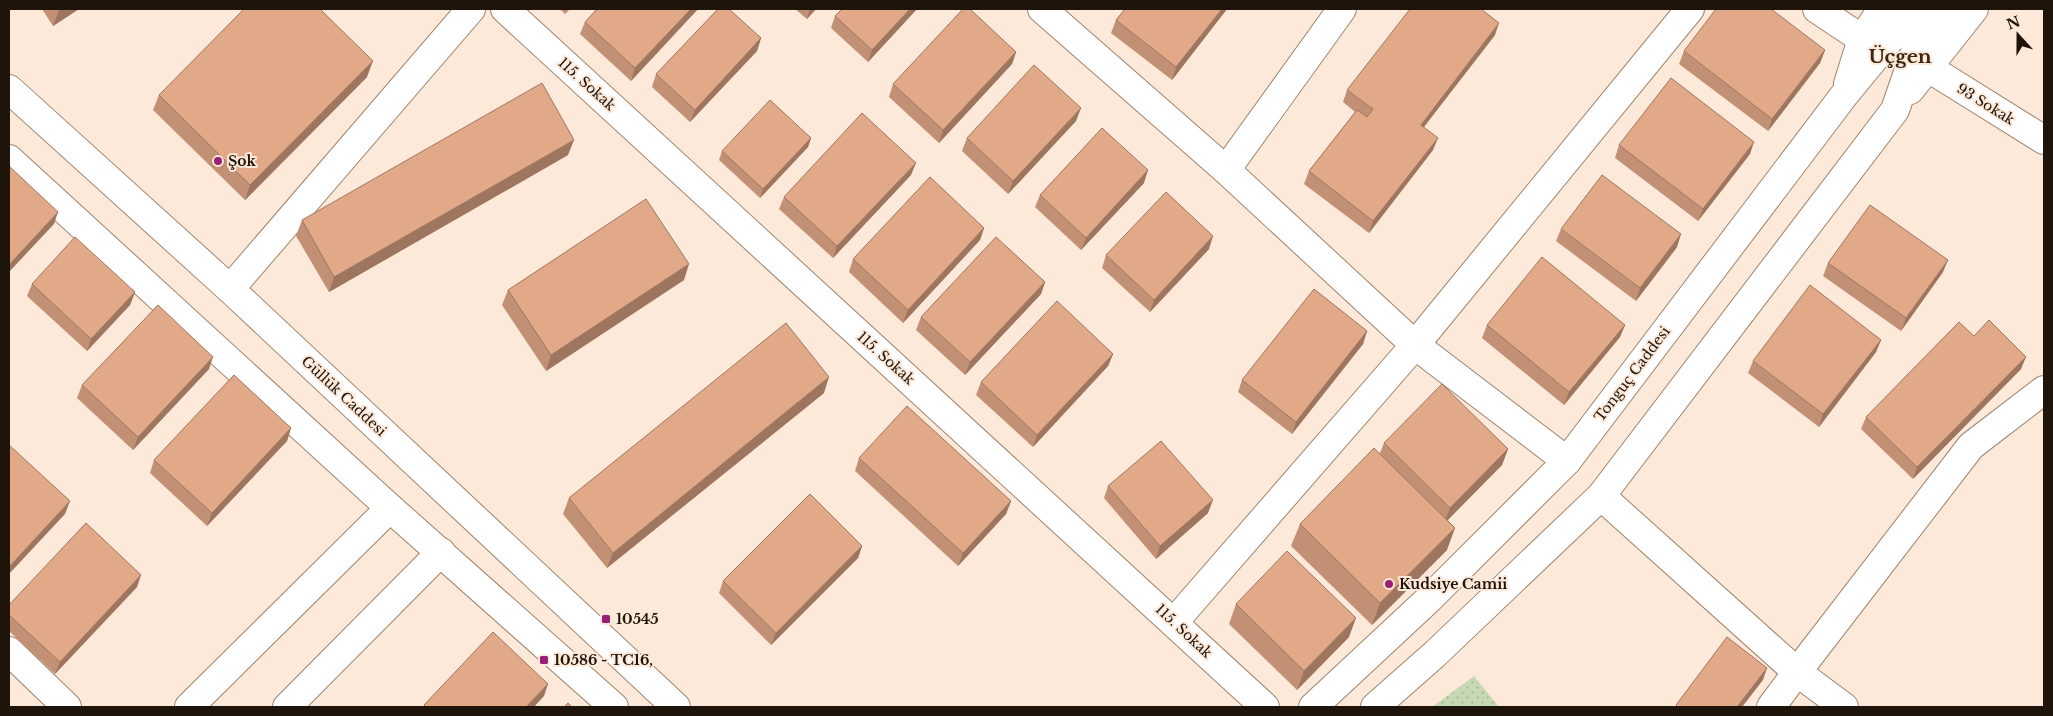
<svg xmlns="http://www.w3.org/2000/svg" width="2053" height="716" viewBox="0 0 2053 716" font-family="'Libre Baskerville',serif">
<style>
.grass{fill:url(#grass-dots)}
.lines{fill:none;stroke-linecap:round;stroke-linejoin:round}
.street-casing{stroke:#9f846b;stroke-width:30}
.primary-casing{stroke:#9f846b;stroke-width:30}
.street{stroke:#fff;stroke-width:28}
.primary{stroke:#fff;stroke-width:28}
.wall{fill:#c29175}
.shaded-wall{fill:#9e765f}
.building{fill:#e2a988;stroke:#9e765f}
.poi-dot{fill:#991e78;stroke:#fce9d9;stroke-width:2}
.labels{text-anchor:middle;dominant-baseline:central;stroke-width:4;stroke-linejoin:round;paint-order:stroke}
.street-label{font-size:14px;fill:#1e140a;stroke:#fce9d9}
.poi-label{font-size:14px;font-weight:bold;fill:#1e140a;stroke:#fce9d9;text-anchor:start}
.district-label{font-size:19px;font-weight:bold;fill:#3c260f;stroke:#fce9d9}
</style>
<defs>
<pattern id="grass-dots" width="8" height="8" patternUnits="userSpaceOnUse" patternTransform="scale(1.25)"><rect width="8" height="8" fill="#c6d9b4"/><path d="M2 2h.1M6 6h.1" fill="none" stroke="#aab999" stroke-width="1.8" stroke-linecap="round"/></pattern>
</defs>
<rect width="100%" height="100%" fill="#fce9d9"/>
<!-- grass -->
<path class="grass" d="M1474,676l25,31h-67z"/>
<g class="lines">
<defs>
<path id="street" d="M505,9l760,698
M1042,9l184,161 189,175 152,116
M1817,9l45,30
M1927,67l117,73
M1226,170l116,-161
M230,289l241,-280
M1601,496l196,176 47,35
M1174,622l241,-277 275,-336
M9,651l58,56
M189,707l201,-199
M287,707l154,-155
M1771,707l26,-35 174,-226 73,-56"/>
<path id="primary" d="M1848,84l14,-45 20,-30
M9,89l221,200 446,418
M1910,90l64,-81
M9,159l381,349 224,199
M1313,707l116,-108 138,-138 278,-367 70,-85
M1375,707l60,-53 166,-158 294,-386 22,-64 28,-37"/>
</defs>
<!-- street casing -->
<use href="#street" class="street-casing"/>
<!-- primary casing -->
<use href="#primary" class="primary-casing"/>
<!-- street -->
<use href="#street" class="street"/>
<!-- primary -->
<use href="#primary" class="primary"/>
</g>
<!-- wall -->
<path class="wall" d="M42,9h37l-26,17z
M560,9h10l-5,5z
M698,9l-67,72 -51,-47 5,-12z
M795,9h21l-9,10z
M842,9h75l-49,53 -37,-34 4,-12z
M1125,9h102l-55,71 -61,-47 5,-13z
M1495,35l-71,92 9,23 -64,83 -65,-49 5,-13 46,-59 -12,-10 4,-12z
M761,38l-4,13 -67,71 -38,-35 4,-13z
M1825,50l-5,13 -52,68 -89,-67 5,-13z
M1016,52l-4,12 -73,79 -50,-46 4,-13z
M367,77l-122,123 -92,-90 6,-15z
M1076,121l-68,73 -46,-43 5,-13z
M811,138l-3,9 -48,51 -41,-38 3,-9z
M1619,145l131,9 -52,67 -83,-63z
M568,155l-239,137 -33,-56 6,-16z
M911,175l-78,83 -54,-49 5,-12z
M1144,183l-63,67 -46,-43 5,-12z
M984,228l-4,12 -77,83 -54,-51 4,-13z
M1561,229l116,18 -41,54 -80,-60z
M1209,249l-59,63 -48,-44 4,-13z
M1828,263l115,9 -42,59 -78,-55z
M684,280l-138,91 -44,-66 6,-15z
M1045,282l-4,12 -76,81 -49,-45 5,-13z
M32,284l103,8 -5,13 -43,46 -60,-55z
M1487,325h138l-5,12 -56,68 -82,-67z
M1367,331l-4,13 -71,90 -54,-42 4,-12z
M1974,336l47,33 -108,110 -52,-50 5,-12z
M1881,340l-5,12 -57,75 -71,-54 5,-12z
M1113,354l-5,12 -75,81 -57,-52 5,-13z
M209,369l-76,81 -56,-52 5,-13z
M824,393l-217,175 -44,-54 6,-16z
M291,428l-4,13 -80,85 -57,-53 4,-13z
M1384,443l124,6 -6,16 -55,55v30l-75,75 -81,-79 9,-22 80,-71z
M859,458l152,43 -5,13 -48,52 -103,-95z
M1108,486l100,27 -52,46 -52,-61z
M862,546l-4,12 -87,87 -52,-52 4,-12z
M137,587l-82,87 -46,-43v-26z
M1236,604l113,33 -52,53 -68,-66z"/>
<!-- shaded-wall -->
<path class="shaded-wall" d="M61,9h18l-26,17 6,-16z
M691,9h7l-67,72 4,-13z
M810,9h6l-9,10z
M910,9h7l-49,53 4,-12z
M1222,9h5l-55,71 4,-13z
M1499,23l-4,12 -79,102 5,-12z
M761,38l-4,13 -67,71 5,-12z
M1825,50l-5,13 -52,68 4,-12z
M1016,52l-4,12 -73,79 4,-13z
M373,61l-6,16 -122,123 5,-15z
M1081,108l-5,13 -68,73 5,-13z
M811,138l-3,9 -48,51 3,-9z
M1438,138l-5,12 -64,83 4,-12z
M574,140l-6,15 -239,137 5,-15z
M1754,142l-4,12 -52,67 5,-12z
M916,163l-5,12 -78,83 4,-12z
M1148,170l-4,13 -63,67 5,-12z
M58,212l-4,12 -45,48v-7z
M984,228l-4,12 -77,83 5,-13z
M1681,234l-4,13 -41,54 4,-13z
M1213,236l-4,13 -59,63 4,-12z
M1948,260l-5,12 -42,59 5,-13z
M689,264l-5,16 -138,91 5,-16z
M1045,282l-4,12 -76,81 5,-13z
M135,292l-5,13 -43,46 4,-12z
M1625,325l-5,12 -56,68 5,-13z
M1367,331l-4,13 -71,90 4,-12z
M1881,340l-5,12 -57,75 4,-13z
M1113,354l-5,12 -75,81 4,-12z
M213,357l-4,12 -76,81 5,-13z
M2026,357l-5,12 -108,110 4,-12z
M829,377l-5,16 -217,175 6,-15z
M291,428l-4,13 -80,85 5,-13z
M1508,449l-6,16 -58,59 6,-16z
M1213,500l-5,13 -52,46 4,-13z
M70,501l-5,13 -56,60v-7z
M1011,501l-5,13 -48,52 5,-13z
M1455,528l-8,22 -75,75 8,-22z
M862,546l-4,12 -87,87 5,-12z
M141,575l-4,12 -82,87 5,-12z
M1356,618l-7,19 -52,53 7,-19z
M1767,668l-4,12 -21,27h-5z
M548,684l-4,12 -10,11h-8z"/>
<!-- building -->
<path class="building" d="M244,9h76l53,52 -123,124 -91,-90z
M597,9h94l-56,59 -50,-46z
M718,9h11l32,29 -66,72 -39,-36z
M842,9h68l-38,41 -37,-34z
M963,9h7l46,43 -73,78 -50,-46z
M1125,9h97l-46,58 -60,-47z
M1410,9h71l18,14 -78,102 17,13 -65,83 -64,-50 48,-61 10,7 6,-8 -26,-19z
M1716,9h55l54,41 -53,69 -88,-68z
M1034,65l47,43 -68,73 -46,-43z
M1671,78l83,64 -51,67 -84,-64z
M542,83l32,57 -240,137 -32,-57z
M770,100l41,38 -48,51 -41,-38z
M862,113l54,50 -79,83 -53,-49z
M1102,128l46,42 -62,68 -46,-43z
M9,166l49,46 -49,53z
M1602,175l79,59 -41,54 -79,-59z
M930,177l54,51 -76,82 -55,-51z
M1166,192l47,44 -59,64 -48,-45z
M646,199l43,65 -138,91 -43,-65z
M1870,205l78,55 -42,58 -78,-55z
M75,237l60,55 -44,47 -59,-55z
M996,237l49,45 -75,80 -49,-45z
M1542,257l83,68 -56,67 -82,-67z
M1810,285l71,55 -58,74 -70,-53z
M1314,289l53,42 -71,91 -54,-42z
M1057,301l56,53 -76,81 -56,-53z
M158,305l55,52 -75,80 -56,-52z
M1989,320l37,37 -109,110 -51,-50 93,-95 15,14z
M786,323l43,54 -216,176 -44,-55z
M234,375l57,53 -79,85 -58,-53z
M1442,384l66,65 -58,59 -66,-65z
M907,406l104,95 -48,52 -104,-95z
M1161,441l52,59 -53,46 -52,-60z
M9,445l61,56 -61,66z
M1374,448l81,80 -75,75 -80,-79z
M810,494l52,52 -86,87 -53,-52z
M86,523l55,52 -81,87 -51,-47v-10z
M1287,551l69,67 -52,53 -68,-67z
M493,632l55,52 -22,23h-100l-2,-2z
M1727,637l40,31 -30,39h-59l-2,-2z
M568,703l4,4h-8z"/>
<!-- markers -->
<g class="poi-dot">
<circle cx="218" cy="161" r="5"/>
<circle cx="1389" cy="584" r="5"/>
<rect x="601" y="614" width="10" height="10" rx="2.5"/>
<rect x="539" y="655" width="10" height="10" rx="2.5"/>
</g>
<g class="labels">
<!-- street labels -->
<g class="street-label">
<text transform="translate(587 84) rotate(42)">115. Sokak</text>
<text transform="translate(1986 104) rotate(32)">93 Sokak</text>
<text transform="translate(886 358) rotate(42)">115. Sokak</text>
<text transform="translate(1632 374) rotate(-53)">Tonguç Caddesi</text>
<text transform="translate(344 396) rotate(43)">Güllük Caddesi</text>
<text transform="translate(1184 631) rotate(43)">115. Sokak</text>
</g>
<!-- poi labels -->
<g class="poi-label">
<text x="228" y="161">Şok</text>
<text x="1399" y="584">Kudsiye Camii</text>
<text x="616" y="619">10545</text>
<text x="554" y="660">10586 - TC16,</text>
</g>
<!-- district labels -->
<g class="district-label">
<text x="1900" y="56">Üçgen</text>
</g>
</g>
<!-- border -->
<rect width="2053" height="716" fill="none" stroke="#1e140a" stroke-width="20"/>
<!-- north arrow -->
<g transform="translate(2018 35) rotate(339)" stroke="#fce9d9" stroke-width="4" paint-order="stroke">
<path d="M0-4L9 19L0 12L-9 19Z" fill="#1e140a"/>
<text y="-8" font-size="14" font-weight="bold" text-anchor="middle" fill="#1e140a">N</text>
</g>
</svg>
